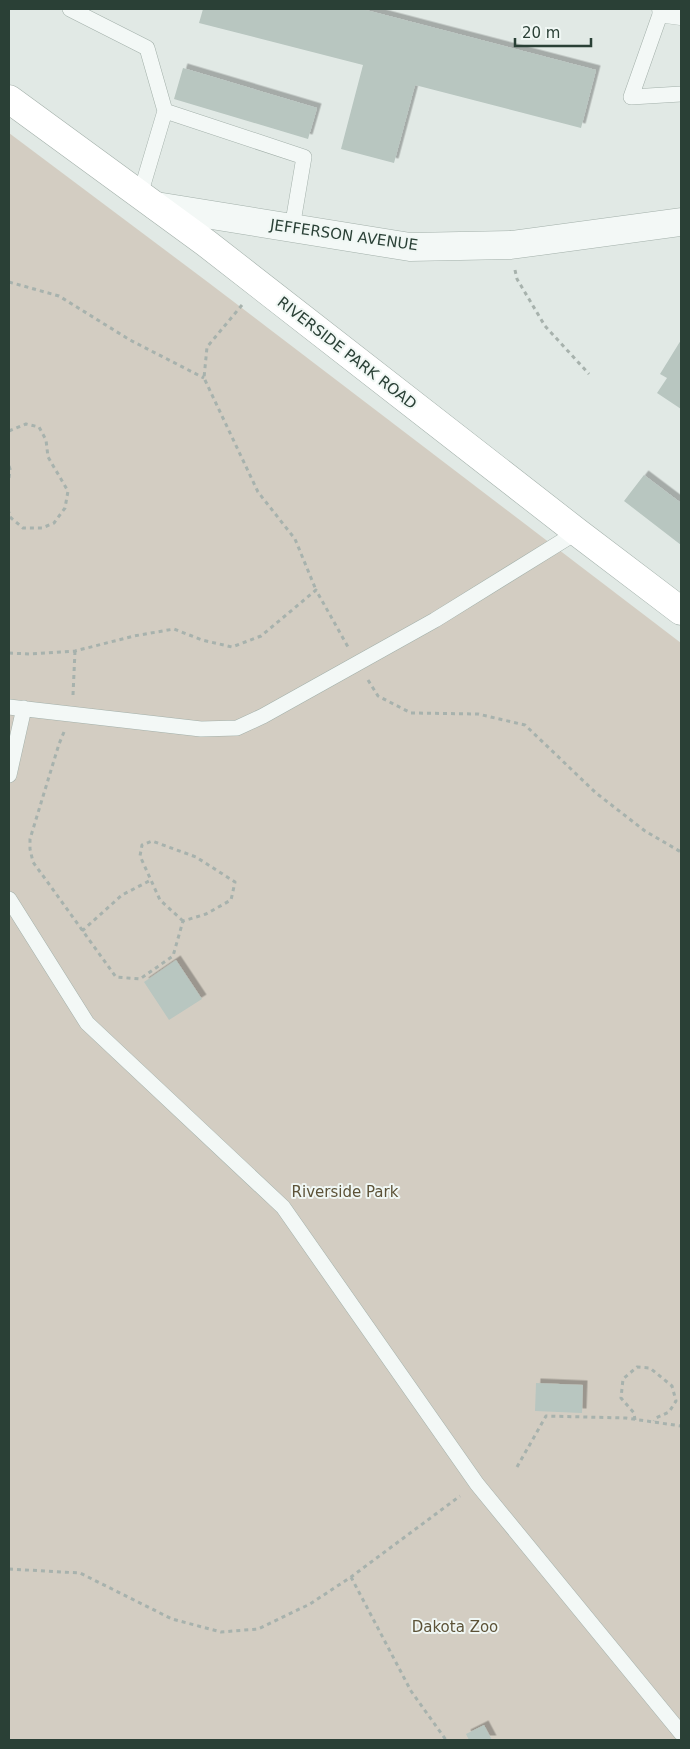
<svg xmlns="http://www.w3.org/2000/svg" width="690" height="1749" viewBox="0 0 690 1749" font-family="'DejaVu Sans',sans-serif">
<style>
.green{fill:#d3cdc2}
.building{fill:#b8c6c0;filter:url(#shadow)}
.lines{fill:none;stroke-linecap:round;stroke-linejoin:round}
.service-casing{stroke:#a3b0aa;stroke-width:16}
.minor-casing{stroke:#a3b0aa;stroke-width:29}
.tertiary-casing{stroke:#a3b0aa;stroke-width:29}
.secondary-casing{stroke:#a3b0aa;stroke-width:29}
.path{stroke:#a7b2ad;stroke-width:3;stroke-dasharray:4 4;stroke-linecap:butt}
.service{stroke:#f3f8f6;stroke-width:15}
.minor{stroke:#f3f8f6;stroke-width:28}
.tertiary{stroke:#f3f8f6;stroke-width:28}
.secondary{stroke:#fff;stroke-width:28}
.labels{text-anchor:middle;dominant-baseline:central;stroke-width:4;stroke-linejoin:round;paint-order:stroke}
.street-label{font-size:15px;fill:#2a4036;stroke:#f0f7f4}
.park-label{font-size:15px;fill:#5c5237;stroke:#f0f7f4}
</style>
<defs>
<filter id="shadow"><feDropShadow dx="4.5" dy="-4.5" stdDeviation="0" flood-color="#0004"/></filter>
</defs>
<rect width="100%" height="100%" fill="#e1e9e5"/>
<!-- green -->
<path class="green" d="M9,133l200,150 472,360v1097h-672z"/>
<!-- building -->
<path class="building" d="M203,9h159l234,61 -15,58 -166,-43 -21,78 -53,-14 22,-84 -164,-42z
M183,68l134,40 -9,31 -134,-40z
M681,340v69l-24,-16 10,-15 -7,-4z
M644,475l37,28v42l-57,-44z
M176,960l26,39 -33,21 -25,-38z
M536,1383l47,2 -1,28 -47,-2z
M484,1725l8,15h-23l-3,-6z"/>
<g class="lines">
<defs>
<path id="service" d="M70,9l77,39 18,63
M662,9l-31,88 50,-3
M140,195l25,-84 139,46 -12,71
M9,707l192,22 36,-1 26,-12 172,-96 142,-88
M9,775l15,-67
M9,899l78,124 196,184 194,277 204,249"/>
<path id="minor" d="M156,206l254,41 101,-2 170,-23"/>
<path id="tertiary" d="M666,9l15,2"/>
<path id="secondary" d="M9,99l197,144 371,289 104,79"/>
</defs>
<!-- service casing -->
<use href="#service" class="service-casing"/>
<!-- minor casing -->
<use href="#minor" class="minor-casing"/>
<!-- tertiary casing -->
<use href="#tertiary" class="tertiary-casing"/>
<!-- secondary casing -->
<use href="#secondary" class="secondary-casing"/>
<!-- path -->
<path class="path" d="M515,270l2,9 28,47 44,48
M9,282l50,14 71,44 74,38
M242,305l-35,42 -3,31 54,114 37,47 21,51
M9,431l17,-7 13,3 7,13 2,17 20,34 -3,17 -11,15 -12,5h-19l-13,-11 -1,-5
M9,466l1,3 -1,9
M9,653l21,1 45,-3 59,-15 40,-7 28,11 30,7 29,-11 55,-46 32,57
M368,680l10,16 33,17 67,1 47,11 71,68 49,38 36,21
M73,695l2,-44
M64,732l-5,12 -29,95v10l3,13 83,115 24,2 33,-23 10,-35 23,-7 25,-14 4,-18 -39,-25 -44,-16 -10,4 -2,11 20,44 23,21
M82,931l40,-36 29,-15
M635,1420l-1,-7 -13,-15 2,-19 14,-12 13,1 22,18 4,15 -7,11 -13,6 -2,3
M517,1467l29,-51 80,2 55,8
M9,1569l71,4 92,46 49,13 37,-3 52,-25 41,-27 109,-81
M351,1577l60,114 35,49"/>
<!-- service -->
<use href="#service" class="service"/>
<!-- minor -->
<use href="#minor" class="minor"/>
<!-- tertiary -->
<use href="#tertiary" class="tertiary"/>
<!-- secondary -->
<use href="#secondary" class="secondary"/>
</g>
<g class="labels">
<!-- street labels -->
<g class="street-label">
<text transform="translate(344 235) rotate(8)">JEFFERSON AVENUE</text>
<text transform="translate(347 353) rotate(38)">RIVERSIDE PARK ROAD</text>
</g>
<!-- park labels -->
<g class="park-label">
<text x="345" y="1192">Riverside Park</text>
<text x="455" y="1627">Dakota Zoo</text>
</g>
</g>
<!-- border -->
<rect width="690" height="1749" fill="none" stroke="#2a4036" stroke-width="20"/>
<!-- scale -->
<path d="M515 38v8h76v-8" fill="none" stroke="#2a4036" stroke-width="2.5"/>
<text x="522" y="38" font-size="15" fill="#2a4036" stroke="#f0f7f4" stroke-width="4" paint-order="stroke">20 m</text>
</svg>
